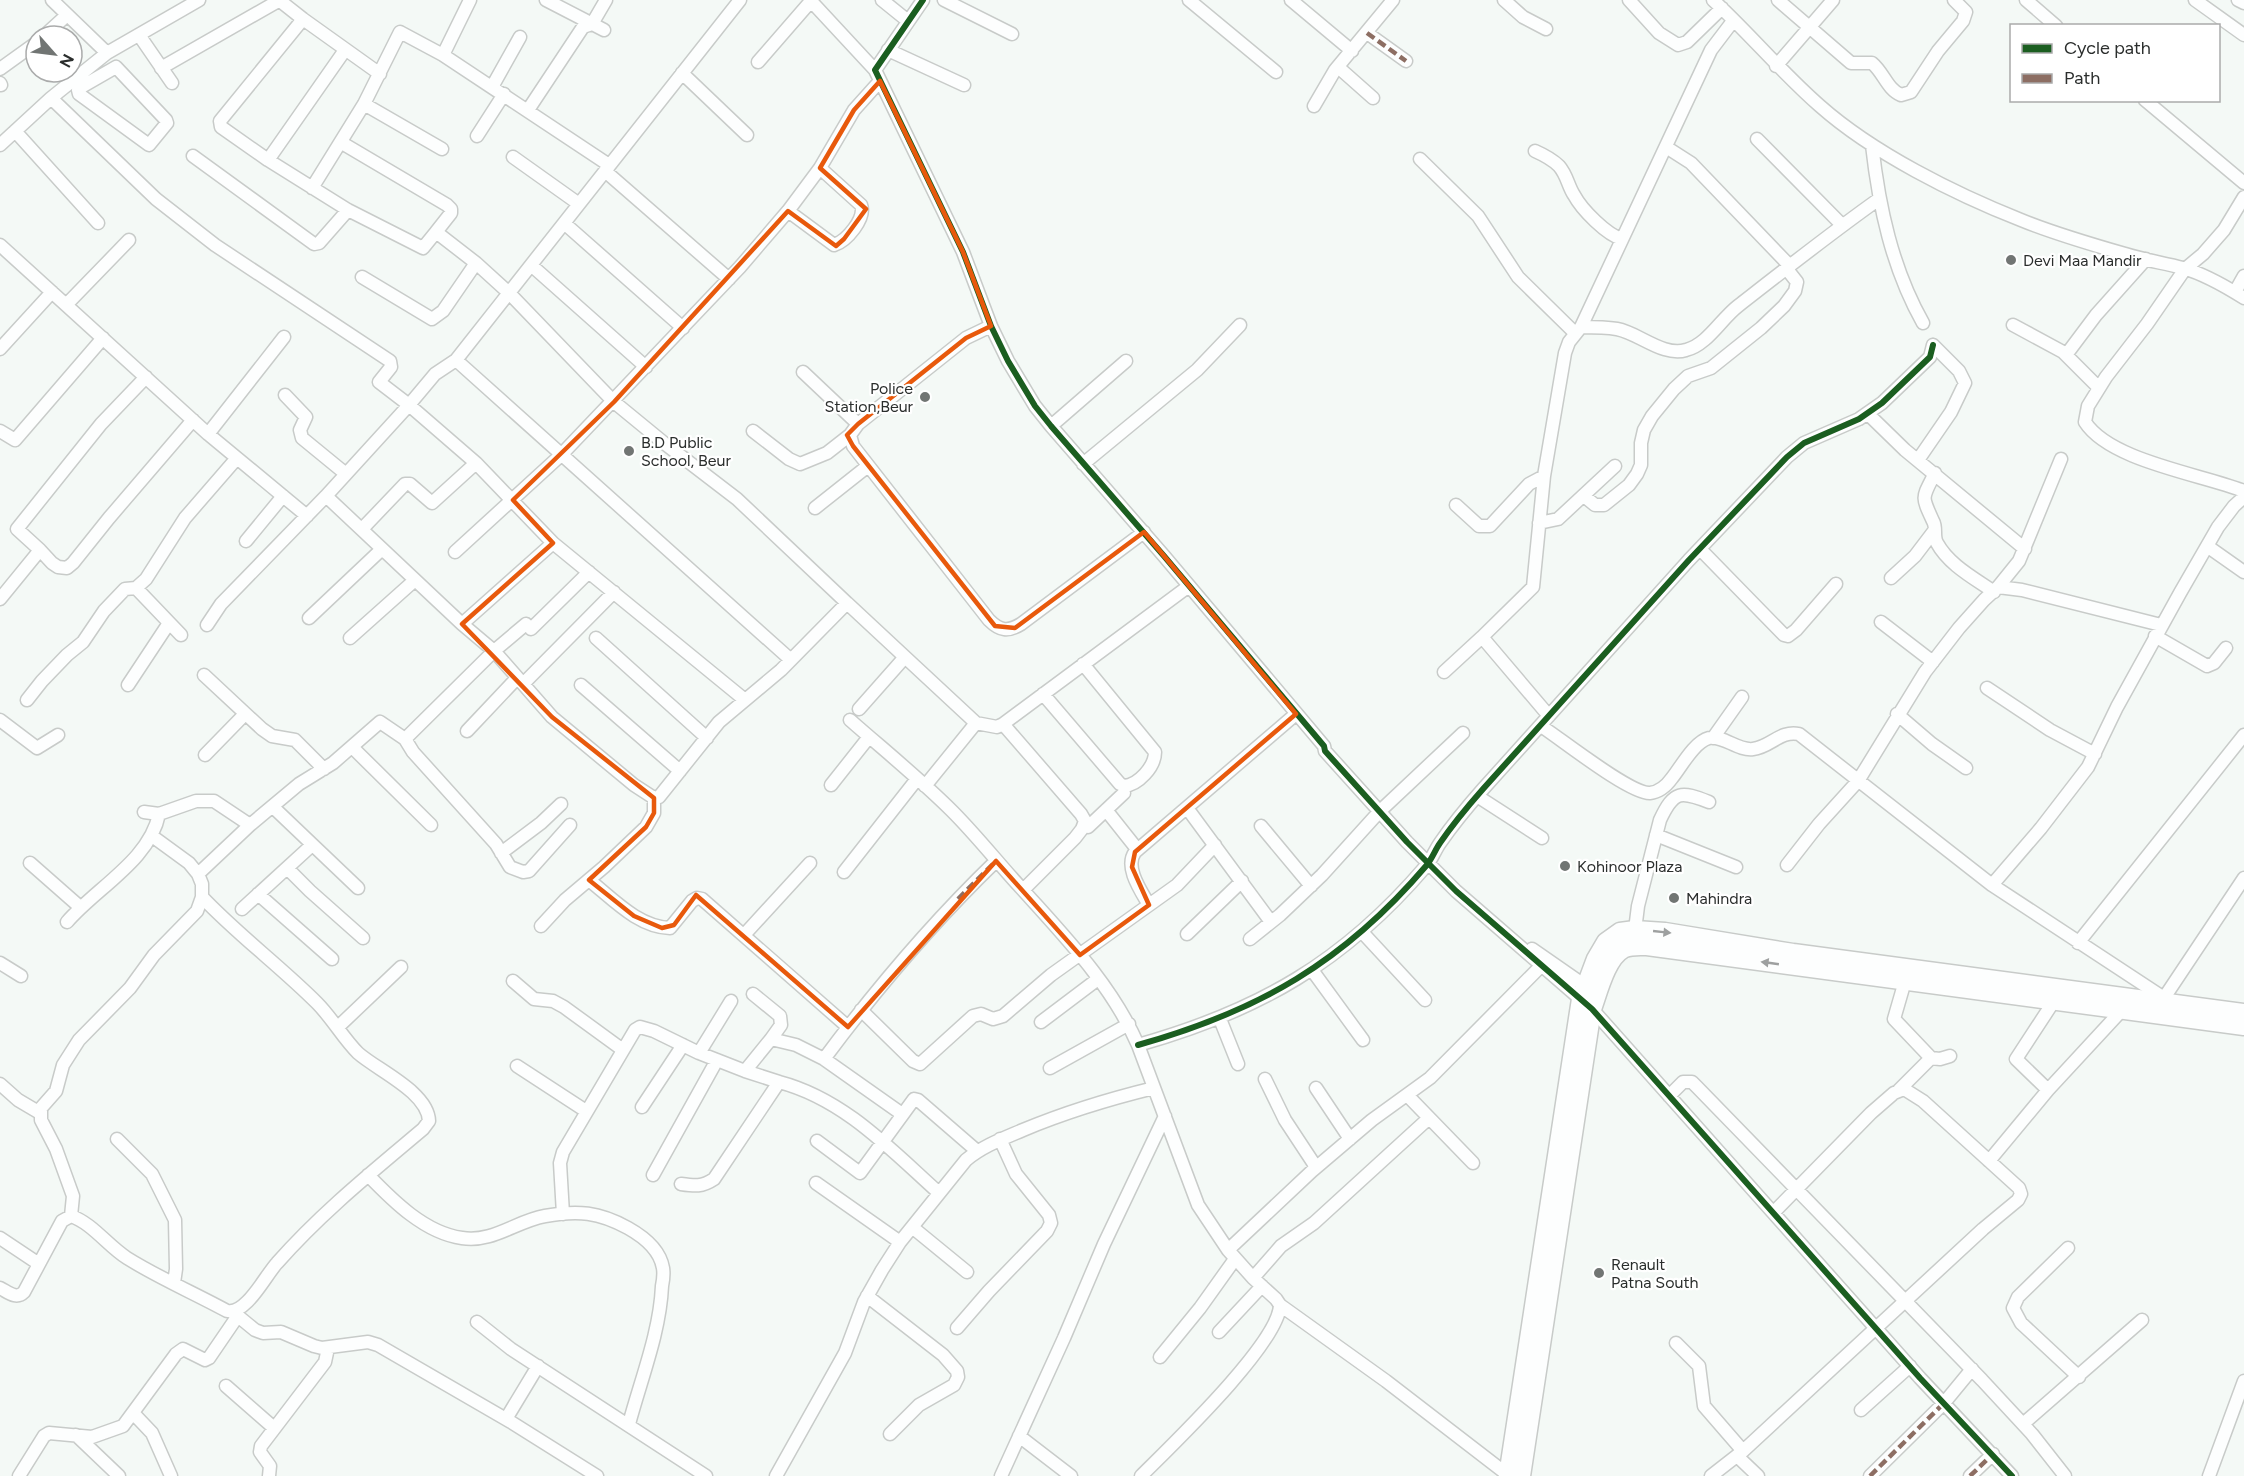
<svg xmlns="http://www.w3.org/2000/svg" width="2244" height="1476" viewBox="0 0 2244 1476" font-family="Figtree,sans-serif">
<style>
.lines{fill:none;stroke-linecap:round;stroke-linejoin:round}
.minor-casing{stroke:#c8cbc9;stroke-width:15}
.highway-casing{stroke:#c8cbc9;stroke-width:21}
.minor{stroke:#fdfefe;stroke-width:12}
.highway{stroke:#fdfefe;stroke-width:18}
.quiet{stroke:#8d6e63;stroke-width:4.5;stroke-dasharray:9 4.5;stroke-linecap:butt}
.cycleway-casing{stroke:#fff;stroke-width:10}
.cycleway{stroke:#1b5e20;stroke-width:6}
.oneway{fill:#9ea0a0}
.marked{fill:none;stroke:#e8590c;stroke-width:4.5;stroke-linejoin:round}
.poi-dot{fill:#717573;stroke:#fff;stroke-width:2}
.labels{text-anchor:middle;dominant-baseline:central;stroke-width:4.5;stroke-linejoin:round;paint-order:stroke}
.poi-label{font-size:16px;fill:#2b2e2d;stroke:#fff;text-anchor:start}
</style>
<rect width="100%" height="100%" fill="#f4f9f6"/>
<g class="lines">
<defs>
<path id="minor" d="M52,0l55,53
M279,0l24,19 77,55
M546,0l58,30
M810,0l65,70
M882,0l26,21
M923,0l-48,70 88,182 28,74 17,35 27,45 16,20 113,130 160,190 1,5 82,91 49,49 136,118 328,369 92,98
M944,0l68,34
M1189,0l87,72
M1291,0l61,51
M1504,0l19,17 23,12
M1629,0l30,33 19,12 9,-3 35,-34
M1713,0c37,34 69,73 107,106 53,47 135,88 201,114 34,14 69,24 104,34 19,6 39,9 58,14 21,6 42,18 61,30
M1778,0l73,63h21c12,10 15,26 29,32l10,-3 27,-41 25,-30 3,-9 -12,-12
M2026,0l30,26
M2195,0l49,35
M2238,0l6,3
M303,19l-83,102 1,6 47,33 80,50 75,38 13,-16 40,31 33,30 105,109 50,41 73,56 110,104
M1367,33l39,28
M139,35l33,48
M44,36l23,-21
M888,50l76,35
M443,55l27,-55
M758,62l53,-61
M1776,66l57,-66
M1338,67l35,31
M161,68l119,-68
M0,69l36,-26
M682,73l65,62
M76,77l7,9 33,-19 50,53 1,3 -18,22 -70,-51 -1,-4 5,-4
M0,83l1,2
M492,87l28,-50
M51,98l105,101 59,46 175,116 1,6 -12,15 30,23 26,-31 21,-14 284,-360
M2145,100l99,83
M364,104l78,45
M1314,106l21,-36 58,-70
M528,110l55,-83 9,-3 14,-24
M15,131l83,92
M477,136l27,-42
M1757,139l85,86
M342,143l105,62 4,4v4l-15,19
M0,145l51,-47 56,-45 92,-53
M1872,145c7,62 20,123 51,178
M1666,147l25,16 98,102
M1535,151c9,4 17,8 24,15 8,9 9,20 15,29 8,15 33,40 48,44
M193,156l121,88 5,-1 29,-33
M513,157l66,47
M1420,159l58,57 40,61 57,56
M268,160l77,-110
M605,171l124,108
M312,188l52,-84 36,-72 43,23 166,110
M2244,197l-20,33 -21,24 -18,15 -38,55 -41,53 -18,29 -3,16c25,39 116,52 159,69
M788,211l46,34c13,-4 32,-27 27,-40l-41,-37
M564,223l119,105
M0,245l208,189 99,82
M531,265l115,102
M362,277l70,42 11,-8 33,-48
M2235,292l9,-16
M66,305l63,-65
M2013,325l50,27 36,36
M991,326l-25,12 -108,86 -8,11 3,11 136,174c11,11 19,12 32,4l123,-92
M1581,327c12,0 24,0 36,2 22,4 46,28 69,21 21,-5 35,-31 52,-44 46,-36 93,-73 141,-107
M0,349l52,-57
M2066,355l30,-40 50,-56
M456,360l335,300
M803,372l55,52
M285,395l21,22 -6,13 2,8 44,36
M1868,414l37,36 120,99
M1051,426l75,-65
M0,431l15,9 88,-102
M753,431l36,28 11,5 27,-11 23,-18
M208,434l76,-97
M1918,460l33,-48 14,-29 -6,-12 -26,-26
M1083,464l114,-94 43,-45
M1935,473c-13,26 -14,22 -2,48 4,7 0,15 4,22 12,22 37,35 57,49
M1584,496l11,9h9l25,-20 8,-11 4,-9v-22l3,-13 8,-14 22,-27 14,-13 23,-8 50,-40 23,-22 11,-15 2,-9 -11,-14
M1456,505l23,21h11l39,-42 15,-8
M815,508l53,-42
M1539,523l19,-4 57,-53
M362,529l43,-45h5l22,19 44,-40
M246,541l37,-45
M553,543l192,157
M2207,546l37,26
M1700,549l84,86 4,1 8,-6 40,-46
M40,550l12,13 6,4 9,1 6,-5 36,-45 84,-98
M455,552l106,-97 179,-188 48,-56 32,-43 34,-58 26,-29
M1891,578l24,-22 19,-25
M1998,587l21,-26 42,-102
M136,588l45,47
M0,599l40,-49 -23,-21 84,-105 45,-47
M309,618l73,-69
M1881,622l52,40
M526,624l-32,27 58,66 82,68 20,13 5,-1 60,-75 62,-52 66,-67 58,54 -46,52
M207,625l14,-21 105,-108 136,128 91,-81 -77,-80 -67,-58 -83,91
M531,629l58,-57
M2155,636l52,30 7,-3 12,-15
M350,638l65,-58
M596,638l111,100
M905,657l71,66 -51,63
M1444,672l38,-35
M204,675l58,54 10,7 23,4 29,29
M523,684l91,-92
M128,685l41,-62
M581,685l99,86
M1987,688l63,42 45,24
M1043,694l77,90 4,2c14,-1 31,-19 31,-34l-72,-88
M27,700l15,-19 25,-26 16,-13 21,-31 21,-22 11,-1 10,-9 39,-61 52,-60
M1897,714l35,30 34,24
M1549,716l-67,-79 51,-50 11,-111 21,-123 4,-11 12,-15 130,-277 22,-29
M0,720l37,28 21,-13
M850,720c34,30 70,59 102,91 25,25 46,52 70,78 43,48 90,96 116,156l60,160 30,45 25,28 23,21 4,6c-1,38 -109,141 -139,171
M976,723l21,4 6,-3 186,-138
M1003,724l78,90 4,7 -3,8 -7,9 -52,52
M1541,726c20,13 89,68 109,67 9,-1 17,-8 22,-15 9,-11 22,-36 37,-40 14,-3 29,13 44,11 18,-2 27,-19 46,-15l193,151 172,113
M467,731l50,-53
M1713,738l29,-41
M405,739l8,13 83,92 14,23 13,5 6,-1 41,-46
M352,747l79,78
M205,755l40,-41
M831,785l38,-48
M1477,796l65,42
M273,807l85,81
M1187,808l84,114
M1106,810l31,39
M144,812l15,2 37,-13h18l36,24
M1261,826l50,60
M1088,827l36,-34
M1656,835l80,32
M501,853l40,-30 20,-19
M30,863l50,44
M1787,865l32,-41 39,-43 67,-109 34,-44 25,-28 14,-13 24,3 139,35
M287,868l23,23 53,47
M844,872l73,-93
M198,874l52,-49 49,-41 34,-21 47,-41 25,17 89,-88 -32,-27
M589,880c24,19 49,47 81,48l22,-27 5,-3 5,1 146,128
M1992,885l49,-57 47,-61 29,-60 63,-114 38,-66 16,-21 10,-9
M258,894l74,65
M1149,905c-8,-14 -25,-38 -14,-53l161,-138
M242,909l70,-64
M67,922c29,-34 83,-62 92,-108
M541,926l24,-26 39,-33 42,-40 8,-14v-15
M1635,930l3,-24 22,-86c14,-30 21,-29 49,-18
M1362,932l63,68
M1187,934l55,-53
M744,935l66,-72
M1250,939l30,-24 42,-40 57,-63 84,-79
M2078,943l166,-208
M1532,949l59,41
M0,963l21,13
M1312,970l51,70
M513,981l21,18 19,2 11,6 59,43
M753,994l27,22 1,9 -10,14
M2160,1004l84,-126
M861,1010l52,51 7,3 53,-48 8,-2 12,5 10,-3 48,-41 126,-90 38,-40
M1220,1019l18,45
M1041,1022l57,-43
M338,1027l63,-60
M1138,1045c121,-34 206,-83 288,-179 6,-7 9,-16 14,-23 13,-19 28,-37 43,-54l206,-229 98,-103 17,-14 55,-24 23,-16 48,-46 3,-12
M699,1053l32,-52
M1931,1058l9,1 10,-3
M824,1059c52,-70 109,-137 172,-198
M517,1066l69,45
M1050,1068l79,-44
M745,1071l34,11
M1265,1079l20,41 31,47
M0,1084l18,16 22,13
M1316,1088l34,51
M1899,1090l32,-32 -37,-39 11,-38v-8
M2048,1090l-32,-31 38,-58
M1407,1095l66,68
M1669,1096l14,-14h9l5,5 285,293 50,54 33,42
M642,1107l41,-62
M117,1139l35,35 23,46 1,49 -2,14
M817,1141l43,32 54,-74 4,1 59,51
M1989,1161l59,-71 74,-80
M368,1175c25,26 57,58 94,63 31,5 54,-17 83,-22 33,-6 54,-4 83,12 16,9 32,22 35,40 1,6 0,13 -1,18 -2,46 -21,93 -33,138
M653,1175l64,-115
M816,1183l84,59
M681,1184c14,2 21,3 33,-5l65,-97c65,17 111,67 160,111
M563,1214l-3,-51 3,-11 72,-122 5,-3 14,4 45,22 46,18 26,-32 25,6 28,14 78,55
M71,1216l2,-20 -17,-47 -15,-29v-12l15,-17 7,-26 16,-25 51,-52 24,-33 43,-44 5,-14v-13l-4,-10 -9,-11 -37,-27
M912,1227l55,45
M0,1238l39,26
M2068,1248l-50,49 -5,11 8,15 58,54
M1228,1250l84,-79 60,-51 58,-42 111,-112
M1253,1278l28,-32 33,-23 115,-105
M0,1288c8,4 16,12 24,4l38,-71 9,-5c21,7 37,30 56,42 32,20 67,35 100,53 19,4 38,-35 50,-48 44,-50 95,-91 146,-134l6,-8c-1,-29 -52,-51 -71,-68 -15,-15 -26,-35 -41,-50 -37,-37 -79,-68 -115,-106
M867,1296l76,59 14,16 1,6 -4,8 -35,20 -29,29
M1280,1305l106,76 122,94
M233,1312l22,18 8,3 18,-1 33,14 8,2 46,-6 10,3 133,77 86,54
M477,1322l34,27 195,127
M957,1328l32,-37 58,-60 4,-8 -2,-8 -33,-41 -16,-35
M1219,1332l43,-46
M1676,1343l23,23 5,40 39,45
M1160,1357l40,-49 35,-49
M226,1386l48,42
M1861,1410l49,-44
M133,1413l19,20 19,43
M506,1419l32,-53
M2023,1424l119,-104
M76,1435l43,41
M1019,1436l52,40
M1737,1456l21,20
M19,1476l25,-40 5,-3 43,4 31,-11 53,-72 7,-5 22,11 4,-2 28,-41
M269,1476l1,-10 -10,-14 1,-6 64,-84 3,-14
M776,1476l69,-123 19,-51 18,-32 18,-28 66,-82c17,-14 36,-21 57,-30 43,-18 86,-31 131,-42
M1001,1476l63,-138 40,-94 61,-128
M1711,1476l32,-25 240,-222 35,-29 3,-6 -2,-6 -96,-87 -19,-12 -10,4 -23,20 -97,99
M1870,1476l74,-73 28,-34
M1970,1476l23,-22
M2209,1476l35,-95"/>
<path id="highway" d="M1508,1476l73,-477 15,-40 10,-17 14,-10 15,-2 30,2 128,21 451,60
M1521,1476l71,-467c6,-16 14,-51 31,-60 7,-4 16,-3 24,-3l597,80"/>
</defs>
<!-- minor casing -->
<use href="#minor" class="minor-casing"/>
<!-- highway casing -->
<use href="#highway" class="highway-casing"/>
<!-- minor -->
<use href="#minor" class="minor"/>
<!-- highway -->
<use href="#highway" class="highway"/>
<!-- quiet -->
<path class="quiet" d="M1367,33l39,28
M958,899l38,-38
M1870,1476l74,-73
M1970,1476l23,-22"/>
<defs>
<path id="cycleway" d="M923,0l-48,70 88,182 28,74 17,35 27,45 16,20 113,130 160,190 1,5 82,91 49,49 136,118 328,369 92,98
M1138,1045c121,-34 206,-83 288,-179 6,-7 9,-16 14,-23 13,-19 28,-37 43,-54l206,-229 98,-103 17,-14 55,-24 23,-16 48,-46 3,-12"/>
</defs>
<!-- cycleway casing -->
<use href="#cycleway" class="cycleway-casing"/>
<!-- cycleway -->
<use href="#cycleway" class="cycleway"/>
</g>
<!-- one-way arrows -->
<defs><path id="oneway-solid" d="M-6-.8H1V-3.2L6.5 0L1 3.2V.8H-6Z" transform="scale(1.5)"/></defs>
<g class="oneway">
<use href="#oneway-solid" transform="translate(1662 932) rotate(6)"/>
<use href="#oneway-solid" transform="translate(1770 963) rotate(-172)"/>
</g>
<!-- marked area -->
<path class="marked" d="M880,81l83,171 28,74 -25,12 -108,86 -11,11 6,11 142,180 20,2 129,-96 152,182 -161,138 -3,15 17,38 -69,50 -84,-94 -148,166 -152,-132 -22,30 -12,3 -28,-12 -45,-36 57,-53 8,-14v-15l-102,-81 -90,-93 91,-81 -40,-43 101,-98 174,-191 48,35 8,-7 22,-30 -46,-41 34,-58z"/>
<!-- markers -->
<g class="poi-dot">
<circle cx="2011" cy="260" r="6"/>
<circle cx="925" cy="397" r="6"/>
<circle cx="629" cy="451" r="6"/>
<circle cx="1565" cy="866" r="6"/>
<circle cx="1674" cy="898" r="6"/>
<circle cx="1599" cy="1273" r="6"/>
</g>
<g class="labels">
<!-- poi labels -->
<g class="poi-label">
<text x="2023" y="260">Devi Maa Mandir</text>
<text x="913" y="388" text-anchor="end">Police<tspan x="913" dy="18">Station,Beur</tspan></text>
<text x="641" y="442">B.D Public<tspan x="641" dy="18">School, Beur</tspan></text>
<text x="1577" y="866">Kohinoor Plaza</text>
<text x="1686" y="898">Mahindra</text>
<text x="1611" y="1264">Renault<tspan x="1611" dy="18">Patna South</tspan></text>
</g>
</g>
<!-- legend -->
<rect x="2010" y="24" width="210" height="78" fill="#ffffff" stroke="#aaabab" stroke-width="1.5"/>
<rect x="2022" y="44" width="30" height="9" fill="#1b5e20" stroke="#aaabab" stroke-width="1.5"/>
<text x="2064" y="54" font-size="18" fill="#2b2e2d">Cycle path</text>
<rect x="2022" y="74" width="30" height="9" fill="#8d6e63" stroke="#aaabab" stroke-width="1.5"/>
<text x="2064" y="84" font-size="18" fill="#2b2e2d">Path</text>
<!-- north arrow -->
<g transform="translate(54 54) rotate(118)"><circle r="28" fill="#ffffff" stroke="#aaabab" stroke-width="1.5"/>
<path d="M0-4.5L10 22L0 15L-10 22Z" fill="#717573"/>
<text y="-9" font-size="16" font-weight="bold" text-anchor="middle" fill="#2b2e2d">N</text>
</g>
</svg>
